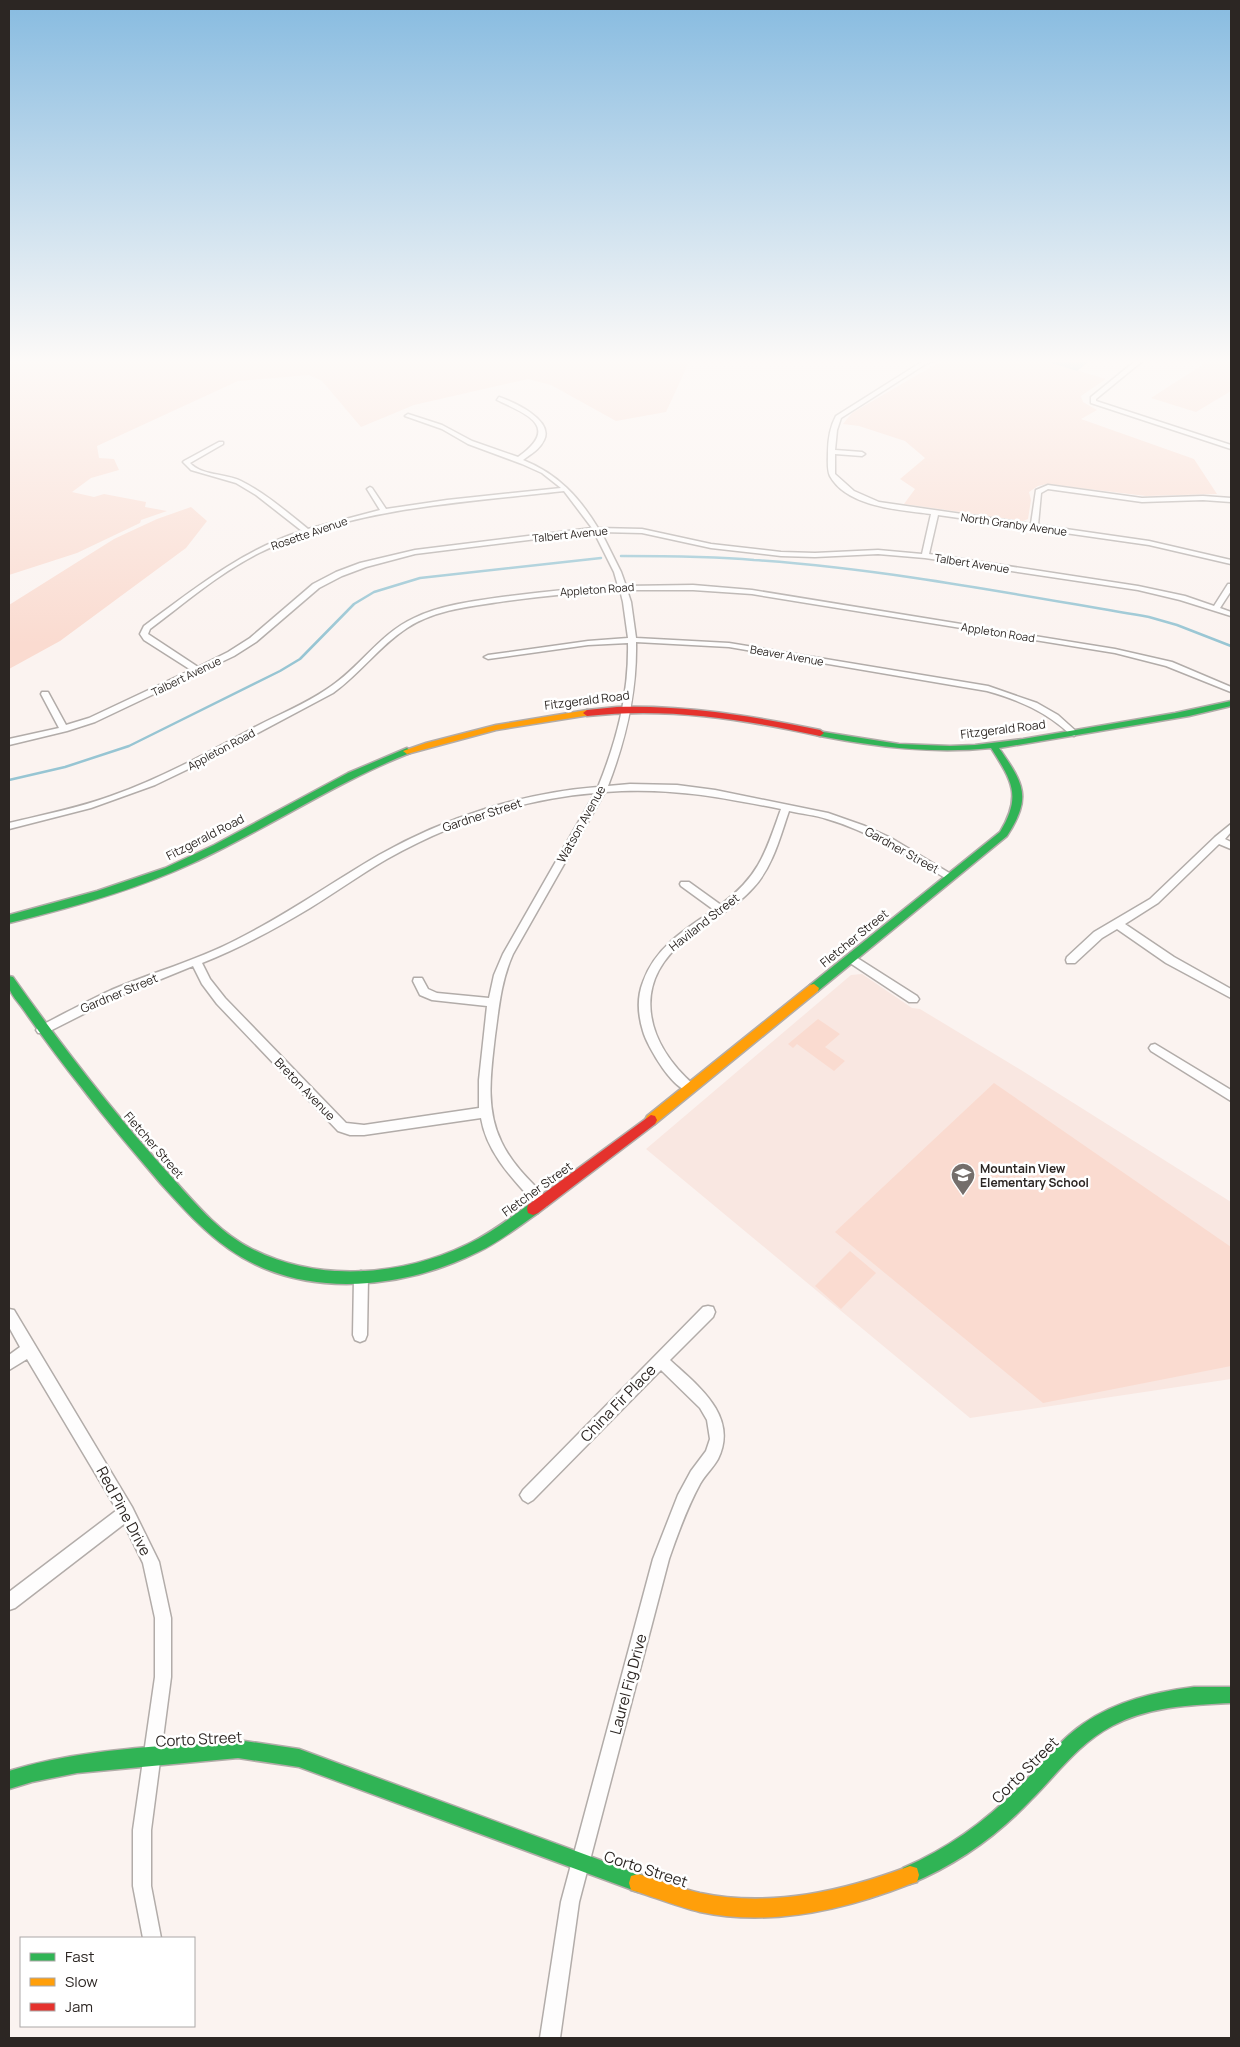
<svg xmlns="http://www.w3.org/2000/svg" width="1240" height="2047" viewBox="0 0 1240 2047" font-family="Manrope,sans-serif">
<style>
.education{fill:#f9e7e1}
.green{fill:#fadbd0}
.water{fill:#97c5d3}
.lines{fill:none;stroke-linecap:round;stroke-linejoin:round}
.stream{stroke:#97c5d3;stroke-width:2.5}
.street-casing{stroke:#b2aca9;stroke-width:3}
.fast-casing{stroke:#b2aca9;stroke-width:3}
.slow-casing{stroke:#b2aca9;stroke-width:3}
.jam-casing{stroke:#b2aca9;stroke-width:3}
.street{fill:#fefdfd;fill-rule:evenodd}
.fast{fill:#30b455;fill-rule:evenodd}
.slow{fill:#ff9f0a;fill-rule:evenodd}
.jam{fill:#e5322d;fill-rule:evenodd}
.labels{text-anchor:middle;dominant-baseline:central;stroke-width:5;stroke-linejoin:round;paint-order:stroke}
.far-street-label{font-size:11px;fill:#2c2623;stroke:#fff}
.street-label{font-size:12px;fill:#2c2623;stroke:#fff}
.poi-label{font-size:12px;font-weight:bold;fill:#2c2623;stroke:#fff;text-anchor:start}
.near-street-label{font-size:15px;fill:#2c2623;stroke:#fff}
</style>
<rect width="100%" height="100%" fill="#fbf3f0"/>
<!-- education -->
<path class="education" d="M862,974l50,34 8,1 101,61 210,132v177l-261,39 -324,-269 205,-174z"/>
<!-- green -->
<path class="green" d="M9,358h682l-25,54 -50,9 -65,-36 -23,-6 -114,26 -53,22 -39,-46 -13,-6 -71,6 -141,65 2,12 15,1 5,11 -28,8 -19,14 22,5 10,-3 42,8 -1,5 22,4 -26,9 -1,3 -63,30 -68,22z
M960,358h76l70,21 -25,17 2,6 14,8 -16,9 113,40 23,35 -71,2 -99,-12 -9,2 -9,6 2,8 -3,19 -5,2 -119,-17 11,-15 -15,-10 25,-21 -20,-17 -46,-15 -16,-2 9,-11 84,-49z
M1213,358h10l8,5v28l-35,21 -45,-14z
M191,507l16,14 -21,27 -126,93 -51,28v-64l105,-66 43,-20z
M818,1019l22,15 -15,13 20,14 -11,10 -37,-27 -4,4 -5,-4z
M994,1083l237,164v119l-188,37 -208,-171z
M850,1251l26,22 -35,36 -26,-23z"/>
<!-- water -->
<path class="water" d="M1036,358h57l-16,13z"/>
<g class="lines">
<!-- stream -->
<path class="stream" d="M621,556c44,0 89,0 133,4 133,9 264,35 395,57l28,8 54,21
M9,780l56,-13 64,-21 151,-75 20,-12 54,-55 20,-12 46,-14 181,-20"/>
<defs>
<path id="street" d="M932,358h8l-16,7 -83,53 -4,12 -2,20 27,2 3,2 -3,2 -27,-2v20l19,17 25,11 152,22 5,-34 12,-5 94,13 61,-2 28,2v4l-28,-2 -61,2 -94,-13 -7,4 -3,32 111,16 82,19v4l-82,-19 -211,-30 -9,39 209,32 47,10 29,10 14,-22h3v7l-11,17 11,4v4l-51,-16 -42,-10 -213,-32 -47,-4 -63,3 -34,-1 -70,-8 -69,-15 -41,-1 20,40 5,14 67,-1 59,5 363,59 57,13 59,25v5l-65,-26 -51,-13 -363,-59 -59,-4h-66l4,12 5,36 93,5 259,43 49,17 21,12 20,18 -4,3 -3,-1c-24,-23 -52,-35 -84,-44l-258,-44 -93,-5c1,51 -10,97 -28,144l22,-2 47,1 38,5 113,23 37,13 26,12 65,39 -5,3 -4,-1c-38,-23 -76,-47 -120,-60 -12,-4 -25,-5 -38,-8 -9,26 -16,55 -35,76 -19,22 -46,34 -69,53 -55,44 -39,103 9,145l2,3 -2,3c-18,6 -47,-45 -51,-60 -5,-16 -6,-34 0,-49 12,-34 42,-53 71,-72l-33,-24 -1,-2 1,-2h8l32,23 2,-2c37,-28 43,-52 58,-94 -61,-12 -113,-22 -176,-17l-92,162c-12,27 -14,53 -18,82 -4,35 -10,72 6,105 10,22 29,40 46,57l1,4 -1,4 -5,2 -5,-2c-23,-26 -50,-52 -56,-88l-117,17h-14l-12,-4 -121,-127 -15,-20 -9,-18 -76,31 -71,36h-8l-2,-3 2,-3c24,-12 47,-25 71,-36 41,-18 87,-30 127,-51 50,-25 95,-57 143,-85 67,-38 143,-62 219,-68 19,-47 31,-93 30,-144l-40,2 -100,14 -4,-2 4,-2 100,-14 40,-3 -5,-36 -3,-12c-39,2 -76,6 -114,11 -33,5 -70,8 -99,27 -28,18 -47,46 -74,65l-124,66 -54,26 -64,23 -82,21v-6c34,-8 69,-15 102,-27 51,-18 98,-44 146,-70 23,-12 48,-22 70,-37 32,-20 52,-55 87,-71 27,-13 59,-17 88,-21 38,-5 77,-9 116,-11l-4,-14 -20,-40 -179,22 -49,13 -24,9 -23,12 -63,54 -22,14 -139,66 -28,9 -58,14v-6l50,-11 -18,-34 1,-2h6l18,33 23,-7 102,-48 -47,-30 -4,-6 4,-8c50,-37 98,-76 158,-95l-46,-36 -20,-12 -45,-13 -8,-8 1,-1 35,-19h4v2l-33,19c12,13 35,10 51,18 24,12 46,31 67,48l72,-19 -13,-21 3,-2 2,1 14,21 61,-9 114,-12 -19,-15 -20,-9 -54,-20 -26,-15 -37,-13 3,-2 34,11 30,16 46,16c42,-30 11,-42 -21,-57l2,-3c15,5 55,23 45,43 -4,9 -13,14 -21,20 35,14 56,37 75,68l44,1 69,15 70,8 34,1 63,-3 44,4 9,-40c-31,-4 -84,-7 -101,-38 -3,-6 -2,-16 -2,-23 0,-13 2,-26 8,-37l84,-53zM564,491l28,37 -177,22 -55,13 -24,9 -23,12 -63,54 -22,14 -30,15 -50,-33 2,-5c35,-26 69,-56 109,-76 94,-46 202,-50 305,-62zM595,793l-92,161 -9,21 -5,23 -52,-5 -9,-4 -6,-11h-8l-1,3 7,14 12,5 55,6 -8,74v28l-115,17 -18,-2 -121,-125 -15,-19 -8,-16c38,-15 73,-34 108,-55 26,-16 51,-34 77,-49 64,-36 135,-60 208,-66z
M1139,358h7l-50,41v2l135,44v4l-140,-46v-6z
M1231,824v8l-6,7 6,3v7l-12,-5 -61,59 -33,21 49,33 57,32v9l-65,-35 -49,-34 -15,9 -27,25h-8l-1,-3 1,-3 27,-25 56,-33 65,-62z
M851,954l66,42 2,3 -2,3h-8l-62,-41 -1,-3z
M1155,1044l76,46v11l-80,-50 -2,-3 2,-3z
M361,1271l5,2 2,4 -1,58 -2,5 -5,2 -5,-2 -2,-5 1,-58 2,-4z
M708,1306l5,1 2,5 -2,5 -43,43c28,26 69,56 48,99 -5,9 -13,16 -18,25 -13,24 -22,49 -31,75l-90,343 -19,136h-20l21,-136 92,-343 25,-64 13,-24 15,-20 4,-12 -3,-19 -7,-12 -39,-38 -128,130 -5,3 -5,-3 -3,-5 3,-5 180,-183z
M9,1309l5,1 118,197 27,55 12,56v59l-20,153v56l10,52h-18l-10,-52v-56l22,-153v-59l-12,-55 -19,-39 -109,84 -6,2v-18l108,-82 -90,-151 -18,11v-15l11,-8 -11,-20z"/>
<path id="fast" d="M1231,701v5l-42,10 -190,32c25,36 33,49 8,88l-189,155h-8l-1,-3 1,-3 190,-153c22,-36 12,-51 -9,-84 -58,6 -114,-1 -171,-12l-3,-1v-4l82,13 51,2 25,-1 48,-6 152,-26z
M407,748l4,3 -1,2c-76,30 -143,76 -217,110 -58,27 -122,45 -184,60v-8l88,-24 68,-23 49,-23 134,-72z
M9,976l4,1c48,68 99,134 155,196 25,28 50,59 84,76 67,34 150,27 216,-5 21,-10 41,-25 60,-39l5,-2 5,2 1,4 -1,4c-20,14 -39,29 -60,39 -76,38 -177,48 -249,-3 -26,-18 -47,-42 -68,-65 -27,-32 -54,-63 -79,-96 -21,-26 -40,-52 -59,-79 -4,-6 -13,-15 -14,-22 -1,-3 0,-8 0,-11z
M1194,1687h37v16c-41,2 -81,3 -119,23 -33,17 -55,48 -81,74 -34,36 -75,65 -121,84l-7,-2 -2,-7 2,-7c44,-19 82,-46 115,-80 22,-21 40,-47 65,-64 33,-23 72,-32 111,-37z
M238,1740l61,9 339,125 7,2 2,7 -2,7 -7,2 -339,-125 -61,-9 -161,15 -45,9 -23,7v-18c73,-23 153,-24 229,-31z"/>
<path id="slow" d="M587,710l3,1v4l-94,15 -89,24 -4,-3 23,-8 70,-18z
M814,984l5,4 -1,3 -163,133 -4,1 -4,-1 -2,-4 2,-4 163,-131z
M910,1866l7,2 2,7 -2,7 -7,2c-66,26 -139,43 -210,28 -21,-5 -41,-13 -62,-20l-7,-2 -2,-7 2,-7 7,-2c21,6 41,14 62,19 71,15 144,-2 210,-27z"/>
<path id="jam" d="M617,707c69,-2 135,9 203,23l4,3 -4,3c-79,-17 -152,-29 -233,-20l-4,-3 4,-3z
M651,1115l4,1 2,4 -2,4 -117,89 -5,2 -5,-2 -1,-4 1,-4z"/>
</defs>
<!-- street casing -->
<use href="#street" class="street-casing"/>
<!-- fast casing -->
<use href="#fast" class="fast-casing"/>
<!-- slow casing -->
<use href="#slow" class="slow-casing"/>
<!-- jam casing -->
<use href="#jam" class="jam-casing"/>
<!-- street -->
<use href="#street" class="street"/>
<!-- fast -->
<use href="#fast" class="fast"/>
<!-- slow -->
<use href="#slow" class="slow"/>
<!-- jam -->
<use href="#jam" class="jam"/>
</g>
<!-- sky -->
<linearGradient id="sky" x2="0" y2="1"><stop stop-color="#87bbe0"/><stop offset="0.56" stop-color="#fdfaf8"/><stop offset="1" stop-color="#fdfaf8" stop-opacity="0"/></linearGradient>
<rect width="1240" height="645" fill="url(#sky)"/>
<!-- icons -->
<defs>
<symbol id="school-pin" viewBox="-11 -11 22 30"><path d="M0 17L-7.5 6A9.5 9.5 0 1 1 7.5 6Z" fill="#746e6b" stroke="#fff"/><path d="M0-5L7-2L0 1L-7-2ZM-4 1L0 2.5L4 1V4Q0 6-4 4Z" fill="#fff"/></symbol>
</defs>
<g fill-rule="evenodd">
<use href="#school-pin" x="949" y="1161" width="28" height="38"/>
</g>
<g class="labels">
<!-- far-street labels -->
<g class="far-street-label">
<text transform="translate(1014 524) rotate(8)">North Granby Avenue</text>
<text transform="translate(309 533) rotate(-19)">Rosette Avenue</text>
<text transform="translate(570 534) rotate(-6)">Talbert Avenue</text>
<text transform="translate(972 563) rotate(9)">Talbert Avenue</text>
<text transform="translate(597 589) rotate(-4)">Appleton Road</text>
<text transform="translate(998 632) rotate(9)">Appleton Road</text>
<text transform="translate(787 655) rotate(10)">Beaver Avenue</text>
<text transform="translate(186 676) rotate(-26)">Talbert Avenue</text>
<text transform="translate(221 749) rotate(-28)">Appleton Road</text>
</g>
<!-- street labels -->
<g class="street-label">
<text transform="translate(587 700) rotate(-7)">Fitzgerald Road</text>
<text transform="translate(1003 729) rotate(-7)">Fitzgerald Road</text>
<text transform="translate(482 815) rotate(-18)">Gardner Street</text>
<text transform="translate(581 824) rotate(-61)">Watson Avenue</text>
<text transform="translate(205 837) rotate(-27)">Fitzgerald Road</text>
<text transform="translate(902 850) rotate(29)">Gardner Street</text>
<text transform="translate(704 922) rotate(-38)">Haviland Street</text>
<text transform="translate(854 938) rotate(-39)">Fletcher Street</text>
<text transform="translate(119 993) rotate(-23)">Gardner Street</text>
<text transform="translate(305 1089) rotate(46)">Breton Avenue</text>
<text transform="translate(154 1145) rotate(49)">Fletcher Street</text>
<text transform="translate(537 1189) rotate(-36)">Fletcher Street</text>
</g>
<!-- poi labels -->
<g class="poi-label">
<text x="980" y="1168">Mountain View<tspan x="980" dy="14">Elementary School</tspan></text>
</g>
<!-- near-street labels -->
<g class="near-street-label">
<text transform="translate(618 1403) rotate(-46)">China Fir Place</text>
<text transform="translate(124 1511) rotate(62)">Red Pine Drive</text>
<text transform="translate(628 1684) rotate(-75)">Laurel Fig Drive</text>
<text transform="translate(199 1739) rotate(-3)">Corto Street</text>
<text transform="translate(1025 1770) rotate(-45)">Corto Street</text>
<text transform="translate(646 1869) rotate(18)">Corto Street</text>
</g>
</g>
<!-- border -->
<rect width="1240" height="2047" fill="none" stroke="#2c2623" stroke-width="20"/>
<!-- legend -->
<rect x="20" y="1937" width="175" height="90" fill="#ffffff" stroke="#aba8a7"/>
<rect x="30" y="1953" width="25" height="8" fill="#30b455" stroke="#aba8a7"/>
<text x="65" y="1962" font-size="15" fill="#2c2623">Fast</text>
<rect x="30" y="1978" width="25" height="8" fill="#ff9f0a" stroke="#aba8a7"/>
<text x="65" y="1987" font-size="15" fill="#2c2623">Slow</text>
<rect x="30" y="2003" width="25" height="8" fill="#e5322d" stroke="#aba8a7"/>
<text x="65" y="2012" font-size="15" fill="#2c2623">Jam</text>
</svg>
